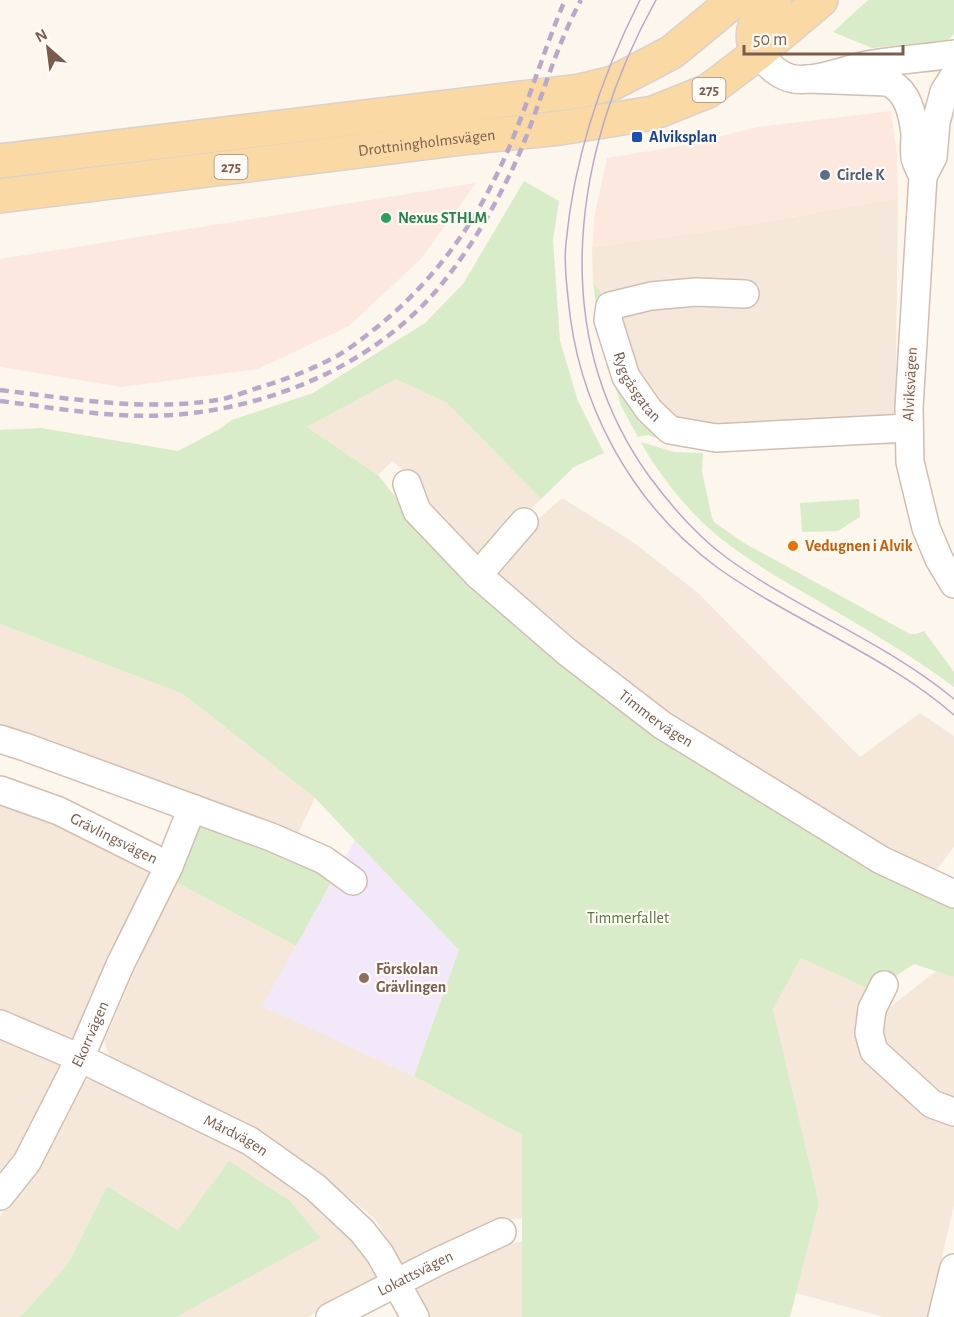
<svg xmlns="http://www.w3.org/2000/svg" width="954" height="1317" viewBox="0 0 954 1317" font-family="'Alegreya Sans',sans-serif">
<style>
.residential{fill:#f5e8da}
.commercial{fill:#fde8e0}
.education{fill:#f3e8fa}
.green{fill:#d8ecc9}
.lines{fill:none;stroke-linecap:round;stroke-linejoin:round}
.minor-casing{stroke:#d1beb0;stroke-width:30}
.major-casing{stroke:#dad1cd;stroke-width:36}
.minor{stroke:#fff;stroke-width:27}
.major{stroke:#fbd9a5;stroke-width:33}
.tram{stroke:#b9a8c9;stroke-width:1.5}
.rail{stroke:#b9a8c9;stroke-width:4.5;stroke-dasharray:9 6;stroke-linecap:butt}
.transit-dot{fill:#1a4fb4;stroke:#fffaf3;stroke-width:2}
.service-dot{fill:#5c6f8a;stroke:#fffaf3;stroke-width:2}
.leisure-dot{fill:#2e9e5b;stroke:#fffaf3;stroke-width:2}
.food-dot{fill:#e8710a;stroke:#fffaf3;stroke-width:2}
.education-dot{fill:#8d6e63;stroke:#fffaf3;stroke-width:2}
.labels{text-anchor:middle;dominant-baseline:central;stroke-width:4.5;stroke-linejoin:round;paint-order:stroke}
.shield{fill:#fffaf3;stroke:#a28b7f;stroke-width:1.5}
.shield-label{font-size:15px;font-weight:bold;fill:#7a5c4d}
.transit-label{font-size:16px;font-weight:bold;fill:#164399;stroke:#fffaf3;text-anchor:start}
.street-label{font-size:16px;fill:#7a5c4d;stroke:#fffaf3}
.service-label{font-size:16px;font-weight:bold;fill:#4e5e75;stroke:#fffaf3;text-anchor:start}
.leisure-label{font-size:16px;font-weight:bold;fill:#27864d;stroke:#fffaf3;text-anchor:start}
.food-label{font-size:16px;font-weight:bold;fill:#c56008;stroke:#fffaf3;text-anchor:start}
.park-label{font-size:16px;fill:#537a41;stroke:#fffaf3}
.education-label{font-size:16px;font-weight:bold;fill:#785e54;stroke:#fffaf3;text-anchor:start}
</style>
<rect width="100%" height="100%" fill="#fdf6ec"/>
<!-- residential -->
<path class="residential" d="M898,198l-3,247 -172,-2 -61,-8 -59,-137 -10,-17 -1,-34 126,-17z
M396,379l51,24 94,96 -65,66 -44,-43 -3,-20 -18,-26 -19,-15 -14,14 -71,-48z
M562,498l71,44 65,51 162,164 60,-44 34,23v111l-23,30 -266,-156 -177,-143 42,-52z
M0,624l183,70 132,104 -20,42 -295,-112z
M0,801l53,20 97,53 2,9 -71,153 -12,5 -69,-29z
M174,881l122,65 -33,60 151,70 108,59v84h-24l-92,50 -32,-51 -57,-46 -67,-46 -140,-68 -6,-17z
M801,958l72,33 -11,28 92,100v86l-26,112h-44l-88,-24 23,-90 -46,-194z
M936,971l18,6v119l-15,-6 -48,-43 -13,-17 6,-18z
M0,1034l56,24 10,17 -66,111z
M84,1080h17l144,68 111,87 29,42 -77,40h-132l144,-79 -142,-8 -71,-44 -39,78 -48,53h-20v-101l39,-49z
M522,1242v75h-96l-10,-32 79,-41z"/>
<!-- commercial -->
<path class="commercial" d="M891,111l6,43 1,44 -180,32 -126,17 3,-34 12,-55 85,-14 65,-17z
M476,183l-56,77 -71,66 -91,43 -137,18 -121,-20v-108z"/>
<!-- education -->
<path class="education" d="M355,840l104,110 -45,126 -152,-70z"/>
<!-- green -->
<path class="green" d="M868,0h86v34l-6,6 -76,8 -39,-16z
M524,181l35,20 -6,39 7,101 18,60 26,52 -30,14 -33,32 -94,-96 -51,-24 -89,48 71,48 31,39 342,280 122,78 81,37v68l-40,-13 -41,27 -72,-33 -28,51 46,194 -29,114h-268v-182l-108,-59 45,-126 -144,-152 -132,-104 -183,-70v-194l41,-2 137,23 40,-21 14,-10 81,-27 112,-70 38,-39z
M593,281l11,17 12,79 96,69 -37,-1 -27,-10 -10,2 -17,-31 -16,-53 -8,-38z
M641,442l33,10 29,1 -1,18 10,47 2,4 30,21 166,91h6l8,-3 30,41v15c-44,-33 -92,-60 -139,-88 -33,-19 -66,-38 -96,-62 -28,-22 -62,-64 -78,-95z
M859,499l1,18 -22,14 -36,1 -2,-29z
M198,821l123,48 12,10 -37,67 -122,-65z
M229,1161l60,39 32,38 -145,79h-156l48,-53 39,-78 71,44z"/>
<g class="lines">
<defs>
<g id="minor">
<path d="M758,53c10,12 20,23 36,26 23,3 50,-9 73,-14 28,-5 58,-7 87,-11"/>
<path d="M807,79l80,3c20,7 26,32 28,52 0,8 -1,17 0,24 2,6 5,13 8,18l-14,232 1,54 16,66 13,31 15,25"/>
<path d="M923,176l10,-19 3,-35 8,-30 10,-16"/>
<path id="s1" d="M745,294l-49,-2 -45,4 -41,10 -2,14 18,57 23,33 21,20 46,8 192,-10"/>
<path id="s2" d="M407,484l10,27 61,64 89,77 95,73 219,135 73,34"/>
<path d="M478,575l46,-53"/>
<path d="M0,739l25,8 246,90 53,23 29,21"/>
<path id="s3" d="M0,790l59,21 110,55"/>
<path d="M884,985l-12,24 -3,24 5,18 58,53 22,8"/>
<path id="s4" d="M0,1024l80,34 170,83 65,46 47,44 18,23 35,63"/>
<path id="s5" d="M0,1196l27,-34 53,-104 40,-93 49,-99 23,-58"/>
<path id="s6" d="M330,1317l107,-55 65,-30"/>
<path d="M942,1317l12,-49"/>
</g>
<g id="major">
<path d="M758,53c-12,-22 1,-38 17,-53"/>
<path d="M0,161l580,-70 33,-8 59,-31 63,-52"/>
<path id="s7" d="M0,196l463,-58 97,-10 93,-15 55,-22 50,-38 63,-53"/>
</g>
</defs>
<!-- minor casing -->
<use href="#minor" class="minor-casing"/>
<!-- major casing -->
<use href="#major" class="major-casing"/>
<!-- minor -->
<use href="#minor" class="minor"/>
<!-- major -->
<use href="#major" class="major"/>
<!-- tram -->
<path class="tram" d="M640,0c-39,77 -66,157 -74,243 -2,18 0,37 2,54 9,107 63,207 150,271 76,54 166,86 236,147
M656,0c-82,148 -111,331 -7,476 22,30 48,60 78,82 72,52 158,84 227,141"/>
<!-- rail -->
<path class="rail" d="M0,390c72,9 155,23 227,8 11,-3 23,-8 34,-11 26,-8 52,-18 76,-31 9,-5 18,-12 26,-18 54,-40 98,-93 128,-152 31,-59 48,-125 74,-186
M0,401c56,7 115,18 172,14 98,-7 199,-49 264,-124 27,-32 50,-69 69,-107 31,-59 44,-125 76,-184"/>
</g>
<!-- markers -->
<rect class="transit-dot" x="631" y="131" width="12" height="12" rx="3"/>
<circle class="service-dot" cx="825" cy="175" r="6"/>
<circle class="leisure-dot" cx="386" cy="218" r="6"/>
<circle class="food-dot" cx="793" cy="546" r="6"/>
<circle class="education-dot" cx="364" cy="978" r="6"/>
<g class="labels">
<!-- shield labels -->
<g class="shield">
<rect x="692.5" y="78" width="33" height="24" rx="4.5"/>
<rect x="214.5" y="155" width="33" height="24" rx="4.5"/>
</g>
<g class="shield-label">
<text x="709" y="90">275</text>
<text x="231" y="167">275</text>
</g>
<!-- transit labels -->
<g class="transit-label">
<text x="649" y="137">Alviksplan</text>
</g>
<!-- street labels -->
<g class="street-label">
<text stroke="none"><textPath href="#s7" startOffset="430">Drottningholmsvägen</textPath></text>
<text stroke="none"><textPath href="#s1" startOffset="224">Ryggåsgatan</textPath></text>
<text transform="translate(910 384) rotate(-87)">Alviksvägen</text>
<text stroke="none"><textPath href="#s2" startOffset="346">Timmervägen</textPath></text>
<text stroke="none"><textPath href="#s3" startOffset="124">Grävlingsvägen</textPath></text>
<text stroke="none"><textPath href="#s5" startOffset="186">Ekorrvägen</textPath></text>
<text stroke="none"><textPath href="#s4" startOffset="261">Mårdvägen</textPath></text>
<text stroke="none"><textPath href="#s6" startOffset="96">Lokattsvägen</textPath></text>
</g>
<!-- service labels -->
<g class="service-label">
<text x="837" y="175">Circle K</text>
</g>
<!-- leisure labels -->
<g class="leisure-label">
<text x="398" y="218">Nexus STHLM</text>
</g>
<!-- food labels -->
<g class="food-label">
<text x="805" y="546">Vedugnen i Alvik</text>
</g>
<!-- park labels -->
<g class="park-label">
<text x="628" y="918">Timmerfallet</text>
</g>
<!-- education labels -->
<g class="education-label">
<text x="376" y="969">Förskolan<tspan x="376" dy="18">Grävlingen</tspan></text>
</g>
</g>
<!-- north arrow -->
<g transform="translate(48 48) rotate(332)" stroke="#fffaf3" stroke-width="4.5" paint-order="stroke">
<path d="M0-4.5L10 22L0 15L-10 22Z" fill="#7a5c4d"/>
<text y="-9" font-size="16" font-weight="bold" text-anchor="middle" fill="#7a5c4d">N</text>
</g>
<!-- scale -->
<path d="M744 45v9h159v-9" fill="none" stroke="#7a5c4d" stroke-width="3"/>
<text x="753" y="45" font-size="18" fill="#7a5c4d" stroke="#fffaf3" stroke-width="4.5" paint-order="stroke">50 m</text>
</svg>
